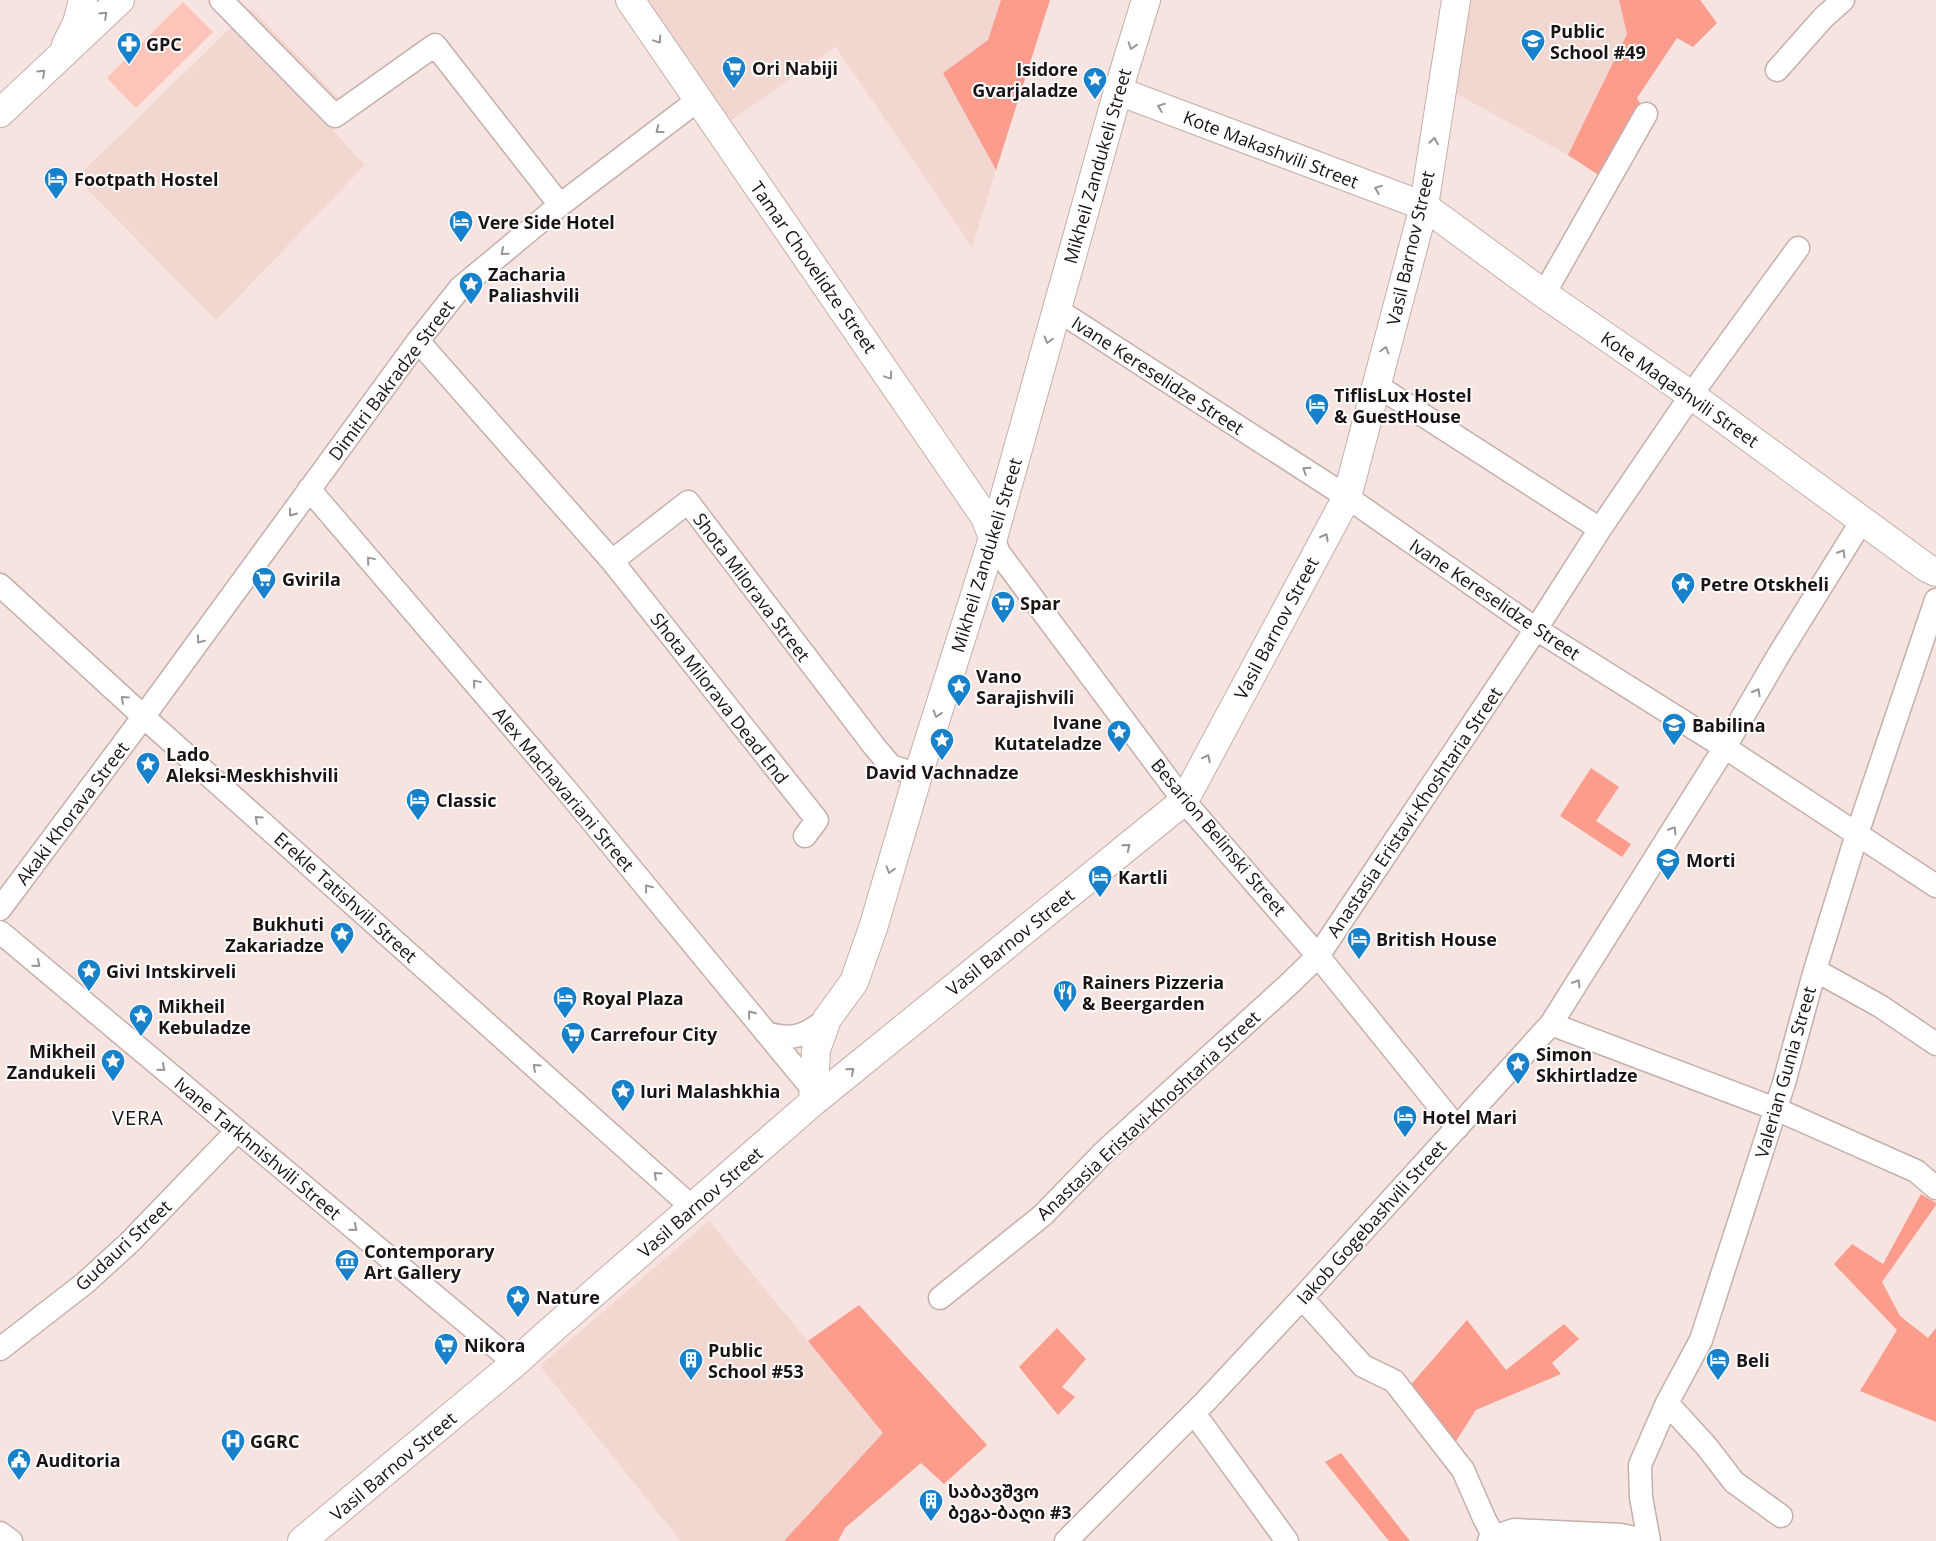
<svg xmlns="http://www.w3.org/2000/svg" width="1936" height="1541" viewBox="0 0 1936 1541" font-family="'Open Sans','Noto Sans Georgian',sans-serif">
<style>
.built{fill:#f2d6d0}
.green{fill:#fec4ba}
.forest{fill:#fb9c8d}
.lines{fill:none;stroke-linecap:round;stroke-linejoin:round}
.street-casing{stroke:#c3afac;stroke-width:25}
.secondary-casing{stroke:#c3afac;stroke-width:30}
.primary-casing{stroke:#c3afac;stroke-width:30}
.street{stroke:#fff;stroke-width:22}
.secondary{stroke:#fff;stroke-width:28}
.primary{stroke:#fff;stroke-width:28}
.oneway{stroke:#989594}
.labels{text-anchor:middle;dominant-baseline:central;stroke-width:4;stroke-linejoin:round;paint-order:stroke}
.poi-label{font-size:18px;font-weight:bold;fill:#1a1312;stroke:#fff;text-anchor:start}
.street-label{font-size:18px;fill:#1a1312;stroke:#fff}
.quarter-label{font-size:20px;letter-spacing:1px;fill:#1a1312;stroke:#fff}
</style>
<rect width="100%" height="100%" fill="#f7e3df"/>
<!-- built -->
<path class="built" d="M644,0h357l-13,40 -45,33 53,97 -24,77 -136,-200 -110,77z
M1463,0h156l8,34 -59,121 -120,-66z
M251,8l100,103 -18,20 32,34 -149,155 -140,-142z
M709,1221l174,212 -99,108h-103l-141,-175z"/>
<!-- green -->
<path class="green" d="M183,2l30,30 -77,76 -29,-30z"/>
<!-- forest -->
<path class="forest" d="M1001,0h49l-54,170 -53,-97 45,-33z
M1619,0h81l17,23 -24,24 -16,-9 -40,60 7,12 -41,68 -35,-23 59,-121z
M1591,768l28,19 -23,34 35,23 -9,13 -62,-41z
M1921,1194l15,9v2l-54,77 18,34 28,22 8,-10v94l-76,-31 37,-61 -63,-66 18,-20 31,20z
M859,1305l128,140 -43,39 -23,-21 -76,65 -7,13h-54l99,-108 -75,-92z
M1467,1320l39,50 58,-46 15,15 -27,24 9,11 -85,36 -20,31 -49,-52z
M1057,1328l29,31 -24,28 13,10 -17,18 -39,-48z
M1341,1453l69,88h-21l-64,-79z"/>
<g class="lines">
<defs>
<path id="street" d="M221,0l114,116 100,-71 125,160
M1777,70l46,-52 20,-18
M1544,294l102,-180
M1056,309l291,188 189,132 199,125 201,132
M418,341l194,220 205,259 -12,16
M1376,385l224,144
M309,489l259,303 247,300
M993,538l6,15 185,248 134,155 139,172
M612,561l76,-59 186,244 17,20 27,9
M0,585l156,143 537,480
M0,909l144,-193 274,-375 42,-53 100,-83 138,-105
M0,932l515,431
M1815,970l65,36 56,38
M1551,1024l225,85 140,62 20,17
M766,1033c27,8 39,3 61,-14
M940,1298l103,-83 62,-64 182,-165 31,-30 218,-327 64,-100 96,-141 102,-140
M1302,1298l61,68 31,15 69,89 21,48 10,19
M0,1349l85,-66 45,-41 107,-111
M1667,1403l40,44 27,35 47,34
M1194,1413l93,128
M0,1533l11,8
M1066,1541l139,-139 97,-104 249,-274 174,-277 53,-91 85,-137
M1489,1541l5,-4 20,-7 107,5 28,6
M1649,1541l-8,-44 -1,-32 27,-62 34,-63 83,-257 31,-113 42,-136 79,-234"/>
<path id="secondary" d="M630,0c118,173 238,344 355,517l8,21
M1118,91l306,115 120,88 147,101 236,173 9,4
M813,1102l3,-52 11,-31 27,-37 19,-54 45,-153 75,-237 125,-447 28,-91
M302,1541l213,-178 32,-29 266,-232 371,-301 163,-304 77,-291 32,-206"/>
<path id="primary" d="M66,45l11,-22 6,-23
M0,113l120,-113"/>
</defs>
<!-- street casing -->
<use href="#street" class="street-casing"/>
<!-- secondary casing -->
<use href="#secondary" class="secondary-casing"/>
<!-- primary casing -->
<use href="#primary" class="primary-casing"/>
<!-- street -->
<use href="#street" class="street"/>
<!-- secondary -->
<use href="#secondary" class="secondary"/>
<!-- primary -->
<use href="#primary" class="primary"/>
</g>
<!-- one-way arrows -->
<defs><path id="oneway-chevron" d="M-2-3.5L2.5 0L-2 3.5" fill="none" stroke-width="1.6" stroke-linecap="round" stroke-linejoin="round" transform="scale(1.25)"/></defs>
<g class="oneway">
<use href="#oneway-chevron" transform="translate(104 15) rotate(-43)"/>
<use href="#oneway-chevron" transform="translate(658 40) rotate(56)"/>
<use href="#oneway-chevron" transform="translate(1132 46) rotate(107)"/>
<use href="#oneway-chevron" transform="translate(42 73) rotate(-43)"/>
<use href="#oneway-chevron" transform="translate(1161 107) rotate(-159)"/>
<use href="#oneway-chevron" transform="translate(659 130) rotate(143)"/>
<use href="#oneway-chevron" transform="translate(1434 141) rotate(-81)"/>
<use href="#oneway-chevron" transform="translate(1378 189) rotate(-159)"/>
<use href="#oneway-chevron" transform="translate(504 252) rotate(140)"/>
<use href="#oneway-chevron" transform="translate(1048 340) rotate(105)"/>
<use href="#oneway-chevron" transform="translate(1385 350) rotate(-75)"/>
<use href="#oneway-chevron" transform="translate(889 376) rotate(56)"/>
<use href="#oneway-chevron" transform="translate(1306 470) rotate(-147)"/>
<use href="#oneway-chevron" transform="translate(292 513) rotate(126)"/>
<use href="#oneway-chevron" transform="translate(1325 537) rotate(-62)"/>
<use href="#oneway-chevron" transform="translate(1842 553) rotate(-58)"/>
<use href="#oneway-chevron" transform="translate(370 560) rotate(-130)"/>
<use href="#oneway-chevron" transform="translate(200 640) rotate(127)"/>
<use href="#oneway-chevron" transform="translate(476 683) rotate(-130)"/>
<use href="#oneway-chevron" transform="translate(1757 692) rotate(-60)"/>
<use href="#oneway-chevron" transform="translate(124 699) rotate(-138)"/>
<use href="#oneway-chevron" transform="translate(937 714) rotate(107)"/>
<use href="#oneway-chevron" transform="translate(1207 758) rotate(-62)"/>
<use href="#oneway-chevron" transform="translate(258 819) rotate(-138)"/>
<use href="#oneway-chevron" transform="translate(1673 830) rotate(-58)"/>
<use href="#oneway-chevron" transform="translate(1127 847) rotate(-39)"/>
<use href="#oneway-chevron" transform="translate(890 870) rotate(106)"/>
<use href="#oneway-chevron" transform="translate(648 888) rotate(-129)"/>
<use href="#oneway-chevron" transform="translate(37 964) rotate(40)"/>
<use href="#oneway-chevron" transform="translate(1577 983) rotate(-58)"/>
<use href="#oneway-chevron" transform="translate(751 1014) rotate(-129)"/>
<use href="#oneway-chevron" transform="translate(536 1067) rotate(-138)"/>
<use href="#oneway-chevron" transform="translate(162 1068) rotate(40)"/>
<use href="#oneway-chevron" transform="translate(851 1071) rotate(-40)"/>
<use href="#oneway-chevron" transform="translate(657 1175) rotate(-138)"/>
<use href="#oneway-chevron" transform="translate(354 1228) rotate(40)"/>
</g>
<!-- icons -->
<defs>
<symbol id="school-pin" viewBox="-11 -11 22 30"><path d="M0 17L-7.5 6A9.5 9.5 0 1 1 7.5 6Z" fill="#1781cb" stroke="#fff"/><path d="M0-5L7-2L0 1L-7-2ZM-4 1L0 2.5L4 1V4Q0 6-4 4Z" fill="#fff"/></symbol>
<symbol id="pharmacy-pin" viewBox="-11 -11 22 30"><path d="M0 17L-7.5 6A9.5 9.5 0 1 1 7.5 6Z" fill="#1781cb" stroke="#fff"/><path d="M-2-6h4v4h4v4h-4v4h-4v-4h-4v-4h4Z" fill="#fff"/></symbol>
<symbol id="supermarket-pin" viewBox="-11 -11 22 30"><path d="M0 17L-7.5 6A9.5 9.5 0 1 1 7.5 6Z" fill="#1781cb" stroke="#fff"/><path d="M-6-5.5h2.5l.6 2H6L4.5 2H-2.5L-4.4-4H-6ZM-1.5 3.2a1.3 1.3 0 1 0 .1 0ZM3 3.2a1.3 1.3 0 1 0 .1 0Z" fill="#fff"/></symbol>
<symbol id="sight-pin" viewBox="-11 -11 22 30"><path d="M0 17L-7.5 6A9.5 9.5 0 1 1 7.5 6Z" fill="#1781cb" stroke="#fff"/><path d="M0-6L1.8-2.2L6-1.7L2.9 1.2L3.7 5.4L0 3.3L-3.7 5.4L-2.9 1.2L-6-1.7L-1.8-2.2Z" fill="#fff"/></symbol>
<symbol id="hotel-pin" viewBox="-11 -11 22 30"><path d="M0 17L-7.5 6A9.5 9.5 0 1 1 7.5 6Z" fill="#1781cb" stroke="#fff"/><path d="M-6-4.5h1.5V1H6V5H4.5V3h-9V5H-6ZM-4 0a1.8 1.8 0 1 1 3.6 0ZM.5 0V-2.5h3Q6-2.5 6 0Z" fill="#fff"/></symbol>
<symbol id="restaurant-pin" viewBox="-11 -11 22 30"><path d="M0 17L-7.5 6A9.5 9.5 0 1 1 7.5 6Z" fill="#1781cb" stroke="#fff"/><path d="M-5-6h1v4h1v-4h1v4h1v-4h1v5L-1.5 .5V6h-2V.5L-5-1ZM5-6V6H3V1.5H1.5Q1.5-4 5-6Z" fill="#fff"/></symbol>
<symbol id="museum-pin" viewBox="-11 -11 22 30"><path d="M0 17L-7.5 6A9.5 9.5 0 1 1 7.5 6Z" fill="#1781cb" stroke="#fff"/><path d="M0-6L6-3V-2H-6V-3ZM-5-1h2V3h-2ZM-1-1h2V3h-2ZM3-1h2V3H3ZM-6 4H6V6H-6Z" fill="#fff"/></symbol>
<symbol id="building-pin" viewBox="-11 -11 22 30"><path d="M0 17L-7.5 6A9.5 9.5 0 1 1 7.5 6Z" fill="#1781cb" stroke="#fff"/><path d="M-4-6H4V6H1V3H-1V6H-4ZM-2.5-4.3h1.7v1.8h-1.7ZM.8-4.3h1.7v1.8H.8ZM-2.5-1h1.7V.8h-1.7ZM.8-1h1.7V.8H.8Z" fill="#fff"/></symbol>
<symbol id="hospital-pin" viewBox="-11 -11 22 30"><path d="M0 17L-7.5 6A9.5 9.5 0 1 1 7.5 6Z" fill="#1781cb" stroke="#fff"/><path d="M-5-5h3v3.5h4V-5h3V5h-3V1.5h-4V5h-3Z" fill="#fff"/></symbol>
<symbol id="civic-pin" viewBox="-11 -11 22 30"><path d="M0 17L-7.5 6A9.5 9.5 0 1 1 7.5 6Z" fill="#1781cb" stroke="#fff"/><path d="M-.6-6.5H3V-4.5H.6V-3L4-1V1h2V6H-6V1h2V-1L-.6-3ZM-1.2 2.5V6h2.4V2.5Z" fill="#fff"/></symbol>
</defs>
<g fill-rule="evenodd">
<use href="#school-pin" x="1519" y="27" width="28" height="38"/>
<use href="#pharmacy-pin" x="115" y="30" width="28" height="38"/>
<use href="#supermarket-pin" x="720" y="54" width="28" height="38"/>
<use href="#sight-pin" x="1081" y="65" width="28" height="38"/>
<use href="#hotel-pin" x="42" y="165" width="28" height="38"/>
<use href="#hotel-pin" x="447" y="208" width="28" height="38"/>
<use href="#sight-pin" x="457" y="270" width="28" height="38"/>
<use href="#hotel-pin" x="1303" y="391" width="28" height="38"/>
<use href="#supermarket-pin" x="250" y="565" width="28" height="38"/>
<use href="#sight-pin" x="1669" y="570" width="28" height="38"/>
<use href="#supermarket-pin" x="989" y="589" width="28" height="38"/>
<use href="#sight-pin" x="945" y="672" width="28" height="38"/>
<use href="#school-pin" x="1660" y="711" width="28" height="38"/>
<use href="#sight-pin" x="1105" y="718" width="28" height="38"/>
<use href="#sight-pin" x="928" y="726" width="28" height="38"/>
<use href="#sight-pin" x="134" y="750" width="28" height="38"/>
<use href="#hotel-pin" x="404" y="786" width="28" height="38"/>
<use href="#school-pin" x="1654" y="846" width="28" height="38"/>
<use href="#hotel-pin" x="1086" y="863" width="28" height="38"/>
<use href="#sight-pin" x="328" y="920" width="28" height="38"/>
<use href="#hotel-pin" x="1345" y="925" width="28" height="38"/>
<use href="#sight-pin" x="75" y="957" width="28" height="38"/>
<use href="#restaurant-pin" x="1051" y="978" width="28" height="38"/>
<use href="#hotel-pin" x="551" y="984" width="28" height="38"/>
<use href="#sight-pin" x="127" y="1002" width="28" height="38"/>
<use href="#supermarket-pin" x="559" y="1020" width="28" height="38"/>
<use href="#sight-pin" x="99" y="1047" width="28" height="38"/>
<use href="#sight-pin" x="1504" y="1050" width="28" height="38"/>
<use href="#sight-pin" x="609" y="1077" width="28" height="38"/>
<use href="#hotel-pin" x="1391" y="1103" width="28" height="38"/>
<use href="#museum-pin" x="333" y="1247" width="28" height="38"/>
<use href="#sight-pin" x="504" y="1283" width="28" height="38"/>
<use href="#supermarket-pin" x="432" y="1331" width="28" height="38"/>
<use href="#building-pin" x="677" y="1346" width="28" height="38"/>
<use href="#hotel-pin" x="1704" y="1346" width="28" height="38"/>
<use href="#hospital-pin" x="219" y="1427" width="28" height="38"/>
<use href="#civic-pin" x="5" y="1446" width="28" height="38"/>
<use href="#building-pin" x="917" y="1487" width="28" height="38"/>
</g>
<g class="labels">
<!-- poi labels -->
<g class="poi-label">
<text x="1550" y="31">Public<tspan x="1550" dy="21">School #49</tspan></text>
<text x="146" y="44">GPC</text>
<text x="752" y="68">Ori Nabiji</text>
<text x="1078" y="69" text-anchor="end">Isidore<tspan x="1078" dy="21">Gvarjaladze</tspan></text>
<text x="74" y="179">Footpath Hostel</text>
<text x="478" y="222">Vere Side Hotel</text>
<text x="488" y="274">Zacharia<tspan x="488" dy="21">Paliashvili</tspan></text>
<text x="1334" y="395">TiflisLux Hostel<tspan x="1334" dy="21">&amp; GuestHouse</tspan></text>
<text x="282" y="579">Gvirila</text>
<text x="1700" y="584">Petre Otskheli</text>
<text x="1020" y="603">Spar</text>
<text x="976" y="676">Vano<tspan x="976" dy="21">Sarajishvili</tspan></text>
<text x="1102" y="722" text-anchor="end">Ivane<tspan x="1102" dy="21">Kutateladze</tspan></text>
<text x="1692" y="725">Babilina</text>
<text x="166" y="754">Lado<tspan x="166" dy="21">Aleksi-Meskhishvili</tspan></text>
<text x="942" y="772" text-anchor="middle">David Vachnadze</text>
<text x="436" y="800">Classic</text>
<text x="1686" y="860">Morti</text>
<text x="1118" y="877">Kartli</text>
<text x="324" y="924" text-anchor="end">Bukhuti<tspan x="324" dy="21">Zakariadze</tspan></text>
<text x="1376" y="939">British House</text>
<text x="106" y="971">Givi Intskirveli</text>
<text x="1082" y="982">Rainers Pizzeria<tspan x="1082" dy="21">&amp; Beergarden</tspan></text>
<text x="582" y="998">Royal Plaza</text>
<text x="158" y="1006">Mikheil<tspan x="158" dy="21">Kebuladze</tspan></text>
<text x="590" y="1034">Carrefour City</text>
<text x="96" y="1051" text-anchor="end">Mikheil<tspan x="96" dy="21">Zandukeli</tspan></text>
<text x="1536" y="1054">Simon<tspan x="1536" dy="21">Skhirtladze</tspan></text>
<text x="640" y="1091">Iuri Malashkhia</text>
<text x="1422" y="1117">Hotel Mari</text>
<text x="364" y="1251">Contemporary<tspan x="364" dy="21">Art Gallery</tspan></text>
<text x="536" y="1297">Nature</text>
<text x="464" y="1345">Nikora</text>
<text x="708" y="1350">Public<tspan x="708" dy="21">School #53</tspan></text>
<text x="1736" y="1360">Beli</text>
<text x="250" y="1441">GGRC</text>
<text x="36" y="1460">Auditoria</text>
<text x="948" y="1491">საბავშვო<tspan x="948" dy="21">ბეგა-ბაღი #3</tspan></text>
</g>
<!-- street labels -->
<g class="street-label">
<text transform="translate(1271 149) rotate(21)">Kote Makashvili Street</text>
<text transform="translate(1097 166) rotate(-74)">Mikheil Zandukeli Street</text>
<text transform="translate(1410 248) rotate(-77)">Vasil Barnov Street</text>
<text transform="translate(814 267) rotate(55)">Tamar Chovelidze Street</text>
<text transform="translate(1158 375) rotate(33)">Ivane Kereselidze Street</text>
<text transform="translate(391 380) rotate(-53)">Dimitri Bakradze Street</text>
<text transform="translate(1680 389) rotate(35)">Kote Maqashvili Street</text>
<text transform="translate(986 555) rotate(-73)">Mikheil Zandukeli Street</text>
<text transform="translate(752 587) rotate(53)">Shota Milorava Street</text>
<text transform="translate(1495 599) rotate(34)">Ivane Kereselidze Street</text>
<text transform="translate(1276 628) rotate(-62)">Vasil Barnov Street</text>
<text transform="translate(720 698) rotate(52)">Shota Milorava Dead End</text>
<text transform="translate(564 789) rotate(50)">Alex Machavariani Street</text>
<text transform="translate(1414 812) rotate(-56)">Anastasia Eristavi-Khoshtaria Street</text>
<text transform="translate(72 813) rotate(-53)">Akaki Khorava Street</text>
<text transform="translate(1219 837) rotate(50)">Besarion Belinski Street</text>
<text transform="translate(346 897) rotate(42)">Erekle Tatishvili Street</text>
<text transform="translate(1010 942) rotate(-39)">Vasil Barnov Street</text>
<text transform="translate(1785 1072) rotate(-74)">Valerian Gunia Street</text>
<text transform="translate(1148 1115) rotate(-43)">Anastasia Eristavi-Khoshtaria Street</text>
<text transform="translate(258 1148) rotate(40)">Ivane Tarkhnishvili Street</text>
<text transform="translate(700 1202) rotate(-41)">Vasil Barnov Street</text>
<text transform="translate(1371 1222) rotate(-48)">Iakob Gogebashvili Street</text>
<text transform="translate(123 1245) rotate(-43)">Gudauri Street</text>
<text transform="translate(393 1466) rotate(-40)">Vasil Barnov Street</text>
</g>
<!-- quarter labels -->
<g class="quarter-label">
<text x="138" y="1117">VERA</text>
</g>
</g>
</svg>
